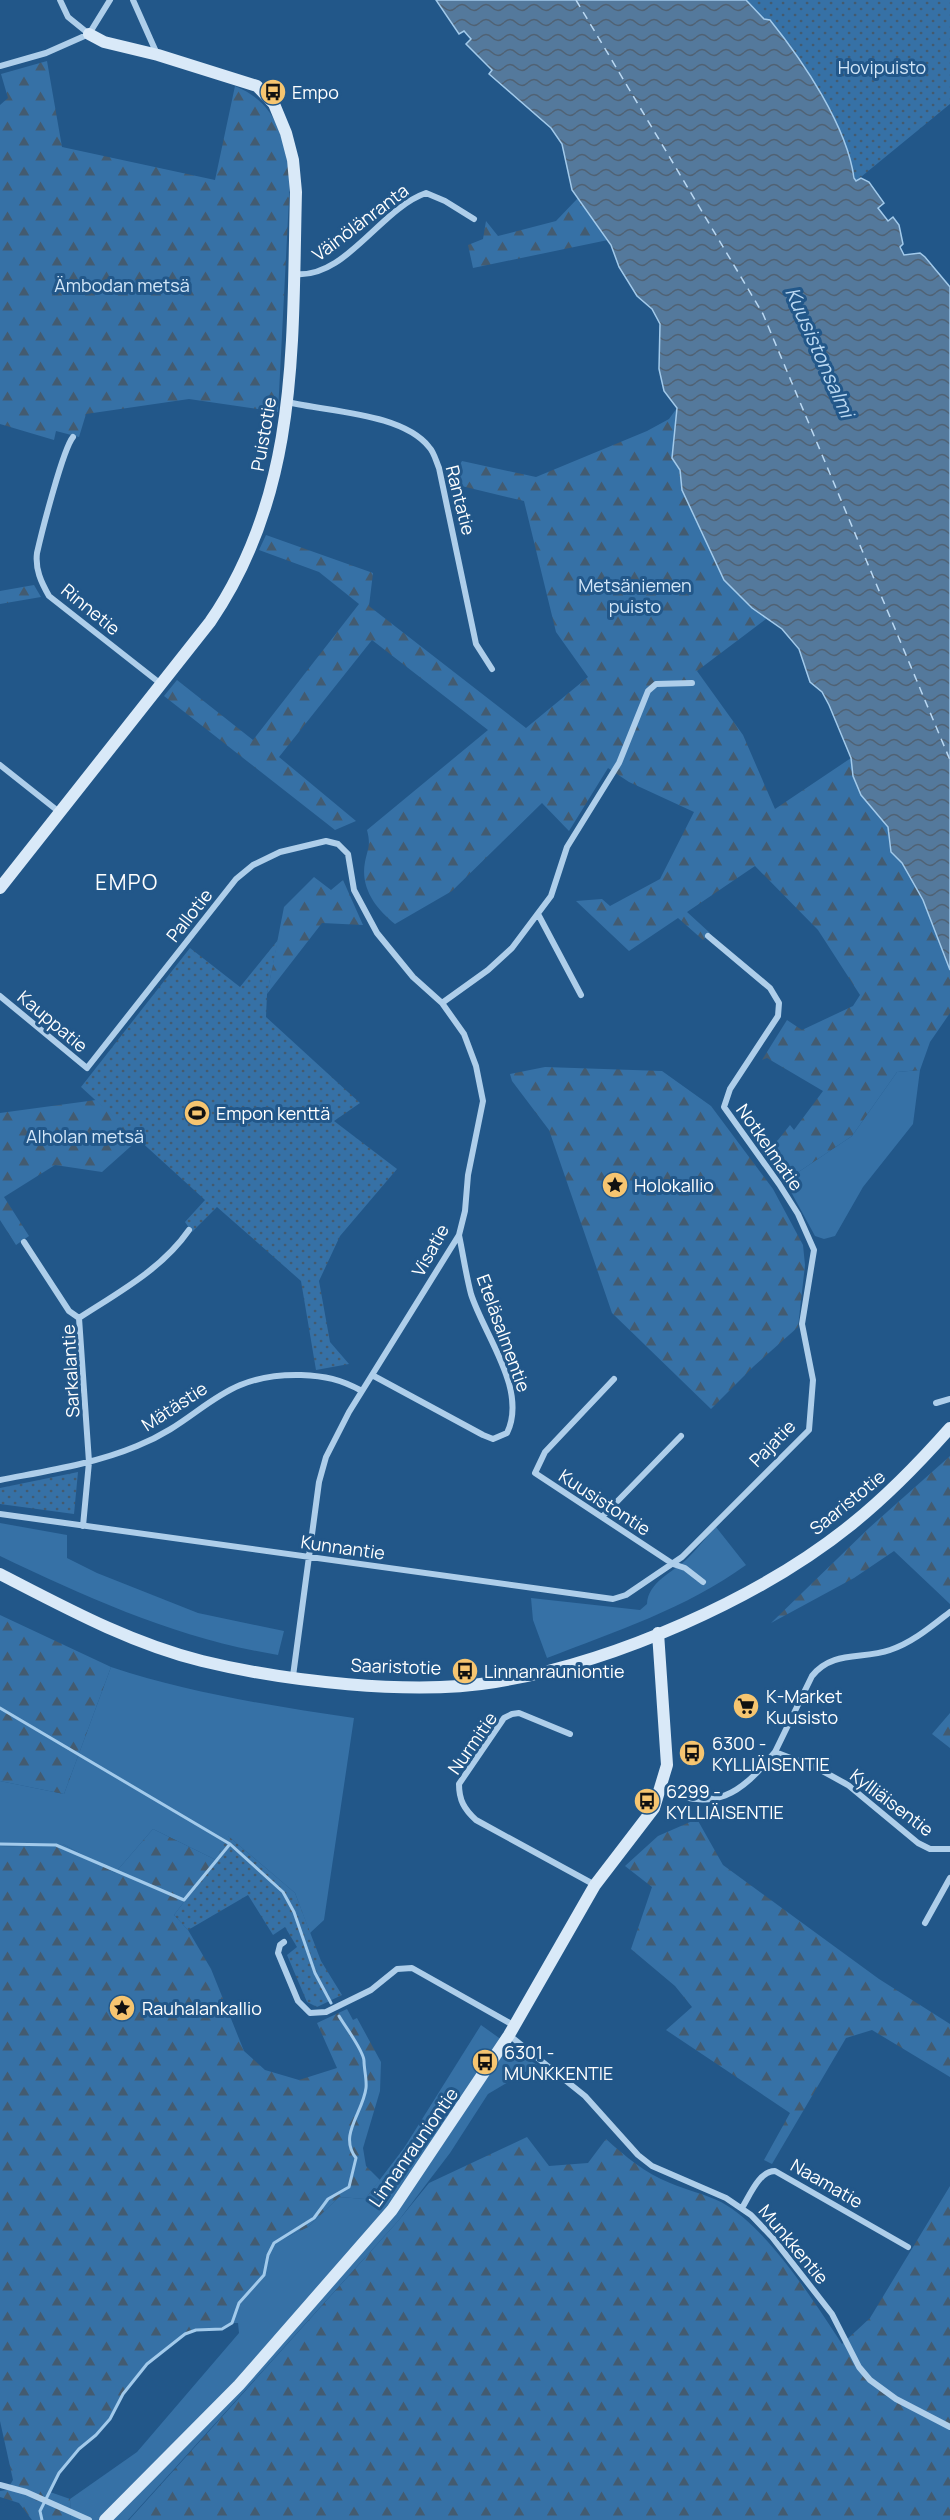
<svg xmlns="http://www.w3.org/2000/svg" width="950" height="2520" viewBox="0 0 950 2520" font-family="Manrope,sans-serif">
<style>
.grass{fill:#3671a6}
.forest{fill:url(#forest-firs)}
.park{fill:url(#park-dots)}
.water{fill:url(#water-waves);stroke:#a2caeb;stroke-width:1.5}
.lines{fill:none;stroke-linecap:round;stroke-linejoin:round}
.stream{stroke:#a2caeb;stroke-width:3}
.ferry{stroke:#bad8f2;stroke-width:1.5;stroke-dasharray:8 6;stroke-linecap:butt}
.street{stroke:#aeceea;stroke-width:6}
.secondary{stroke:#d9e9f8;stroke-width:12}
.labels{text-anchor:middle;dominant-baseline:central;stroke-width:6;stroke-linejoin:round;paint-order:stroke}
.park-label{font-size:18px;fill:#d2e6f8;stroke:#225789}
.poi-label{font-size:18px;fill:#fff;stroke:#225789;text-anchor:start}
.street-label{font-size:18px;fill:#fff;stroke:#225789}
.water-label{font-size:20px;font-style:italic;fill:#bad8f2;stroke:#225789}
.quarter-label{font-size:21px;letter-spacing:1.5px;fill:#fff;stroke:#225789}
</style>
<defs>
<pattern id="forest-firs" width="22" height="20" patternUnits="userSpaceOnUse" patternTransform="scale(1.5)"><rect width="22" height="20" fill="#3671a6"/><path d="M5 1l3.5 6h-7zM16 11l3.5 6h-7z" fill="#435b70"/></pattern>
<pattern id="park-dots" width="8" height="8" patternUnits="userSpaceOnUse" patternTransform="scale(1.5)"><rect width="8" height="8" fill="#3671a6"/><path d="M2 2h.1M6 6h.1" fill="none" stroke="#435b70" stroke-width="1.8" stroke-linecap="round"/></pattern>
<pattern id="water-waves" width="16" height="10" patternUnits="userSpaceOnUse" patternTransform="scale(1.5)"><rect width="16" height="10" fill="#54799c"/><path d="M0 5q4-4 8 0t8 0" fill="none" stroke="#506274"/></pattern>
</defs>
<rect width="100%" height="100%" fill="#225789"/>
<!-- grass -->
<path class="grass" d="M920,1070l-7,54 -50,63 -28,49 -11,3 -9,-3 -30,-55 67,-45 45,-64z
M0,1523l67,12v23l30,15 101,40 86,18 -6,24c-99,-16 -188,-56 -278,-99z
M716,1527l30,38c-59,43 -132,67 -199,93l-14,-38 -2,-22 109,12 7,-6c1,-22 25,-31 40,-45 10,-10 19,-22 29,-32z
M111,1667c79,26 161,39 243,51l-30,202 -14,13 -15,-40 -67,-57 -12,24 -63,-31 -38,44 -52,-29 -63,3v-66l64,13z
M481,2025l56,40 -49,29 -38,59 -51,67 -271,300h-57l-1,-21 67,-47 102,-119 -1,-10h-6l7,-20 25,-28 4,-20 6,-12 34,-16 31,-30 26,2 39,-51z"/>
<!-- forest -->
<path class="forest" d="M47,61l15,86 153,33 20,-94c42,17 49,52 55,93l-12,233 -89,-13 -103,15 -7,23 -23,-6 -2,9 -54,-16v-319l8,-7 -7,-24z
M578,198l30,42 -135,28 -5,-23 15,-6 3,-18 12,15 58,-15z
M677,408l-5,50 8,12 2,20 42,90 42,39 -69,52 46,64 32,74 76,-51 2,18 35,51 3,25 11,11 21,37 27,70v43l-20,29 -10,28 -23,2 -45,64 -67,45 -20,-31 13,-10 12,-15 4,5 29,-39 -56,-33 -5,2 25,-40 15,10 51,-24 7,-11 -42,-65 -63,-64 -68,46 23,21 -7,7 -25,-22 -49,33 -53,-50 26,-2 8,7 50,-27 34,-67 -65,-30 -21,-14 -39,63 -27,-28 -90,88 -57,33c-19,-15 -35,-36 -30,-62 3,-15 6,-16 2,-32l121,-100 -116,-90 -93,117 77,64 -21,9 -171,-134 13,-16 76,60 106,-136 -40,-32 -60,-22 7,-15 107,38 -4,33 157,122 62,-51 -32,-45 -32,-131 -75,-18 13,-22 74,16 111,-46 22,-12z
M34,585l7,12 -41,7v-13z
M314,877l17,13 12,-10 20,45 -41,-2 -55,71 17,-87z
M545,1067l117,4 49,35 62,83 30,56 2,20 -7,62 -44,39 -43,43 -99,-96 -63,-183 -37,-49 -2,-7z
M96,1100l43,39 -37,33 -47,-7 -51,32 25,39 -13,9 -16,-25v-107z
M950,1456v148l-56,-53 -40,27 -83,45 98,-95z
M0,1615l111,52 -47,127 -64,-13z
M950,1713v35l-18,-14z
M697,1819l26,46 156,114 71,45v53l-78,-47 -26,8 -74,126 -8,-4 26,-47 -124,-83 26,-23 -17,-21 -44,-37 21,-62 -27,-21 33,-30z
M153,1829l63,31 -42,55 14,15 23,39 33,82 21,19 34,10 38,-12 -20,-45 30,-14 6,11 4,-2 24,44 -1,29 -17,57 3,18 14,14 -15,19 -26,-2 -31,30 -34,16 -6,12 -4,20 -25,28 -7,20 -10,6 -26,1 -11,4 -38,30 -24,30 -13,25 -14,16 -17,14 -20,24 -9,19 20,7 1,21h-39l-13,-17 -19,-6v-6l7,-1 6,-10 -13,-59v-574l63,-3 52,29z
M527,2137l22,29 39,-3 18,-24c20,18 39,34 64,44 16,7 35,11 51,19 46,25 92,98 121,142l28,-26 80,-132v334h-821l270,-300 30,-37z"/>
<!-- park -->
<path class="park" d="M746,0h204v104l-94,77 -4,-14 -82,-147 -6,-1z
M278,940l-11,54 -1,23 94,86 -26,18 63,48 -57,67 -21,45 11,61 19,22 -33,6 -15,-89 -84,-74 -25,25 -7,-10 20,-22 -124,-113 109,-139 50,39z
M78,1472l-4,42 -74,-10v-16z
M227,1835l68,58 26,68 21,34 -25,12 -10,-5 -20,-47 10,-8 -12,-20 -12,8 -25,-40 -60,35 -14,-15 42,-55z"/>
<!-- water -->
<path class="water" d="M436,0h310l18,19 6,1c33,41 77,106 84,158l2,3 5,-3 8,4 15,21 -6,5 10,13 5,-4 6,8 4,19 -3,3 4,8 16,-2 5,4 25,30v683l-27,-70 -21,-37 -11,-11 -3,-25 -27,-32 -8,-19 -2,-18 -22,-53 -7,-13 -12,-10 -11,-33 -17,-20 -30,-21 -28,-28 -42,-90 -2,-20 -8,-12 5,-50 -13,-17 -5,-22 1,-45 -8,-15 -15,-13 -18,-29 -8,-22 -39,-55 -10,-46 -11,-16 -62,-54 3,-4 -26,-26 5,-5 -7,-8 -5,3z"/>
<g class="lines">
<!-- stream -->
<path class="stream" d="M0,1708l230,136 53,48 11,20 21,61 16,30
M0,1844l56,1 128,55 46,-56
M42,2520l-2,-9 19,-38 20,-24 17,-14 14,-16 13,-25 24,-30 38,-30 11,-4 26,-1 10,-6 7,-20 25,-28 4,-20 6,-12 40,-25 14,-19 21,-12 7,-29c-18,-23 7,-45 10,-70 1,-8 -2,-19 -2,-27 0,-10 -20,-36 -25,-45"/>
<!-- ferry -->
<path class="ferry" d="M576,0l187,314 187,446"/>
<!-- street -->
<path class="street" d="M60,0l8,17 21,17
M133,0l24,54
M0,66l46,-13 43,-19 21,-34
M294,274c51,6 86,-65 132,-81l19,8 29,18
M288,402c40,10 114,11 141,45 5,5 7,14 10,21l37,176 16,25
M73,437c-10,12 -31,94 -36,116 -2,16 4,29 12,43l112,88
M0,765l58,46
M538,914l43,81
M0,996l87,72 149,-189 17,-14 27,-13 46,-11 12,3 10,10 6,36 23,43 36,44 29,26 22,31 12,32 7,35 -15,74 -3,36 -6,24 -110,177 -23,45 -7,25 -26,194
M442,1003l46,-33 24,-22 39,-52 16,-49 52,-84 29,-72 8,-7 36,-1
M24,1242l45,69 10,7
M372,1375l111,60 10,4 14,-6c21,-43 -23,-98 -36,-139 -5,-19 -8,-40 -12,-59
M614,1379l-69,73 -10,21 138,91 12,4 18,14
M936,1403l14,-4
M0,1480c46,-9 94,-16 137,-34 68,-27 81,-73 164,-71 24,1 39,4 61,16
M0,1514l613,85 13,-4 56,-38 127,-127 4,-50 -11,-56 12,-74 -16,-36 -19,-30 -55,-77 6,-18 48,-73 1,-13 -9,-15 -62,-52
M602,1517l79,-81
M83,1526l6,-64 -10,-144c40,-26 83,-49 110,-88
M570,1734l-51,-21 -7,1 -8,4 -45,66c0,16 5,25 17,36l119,65
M775,1752l37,-76c21,-26 50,-16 78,-26 22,-7 42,-24 60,-38
M661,1790c54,22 79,5 114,-38l42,16 31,17 70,58 12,6h20
M925,1923l25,-45
M284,1942l-4,3 -2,8 20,48 12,12 16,-1 45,-22 26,-21 15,-1 103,58
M509,2035l76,61 53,59 14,11 74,32 25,17 21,22 60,77 27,53 11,13 26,19 54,28
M742,2208c8,-13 17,-37 33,-37l133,76
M0,2485l26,7 63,28"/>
<!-- secondary -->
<path class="secondary" d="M0,888l210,-266c90,-131 82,-279 86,-430l-3,-32 -7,-27 -12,-29 -17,-18 -99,-31 -54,-13 -15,-8
M0,1574c66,34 130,69 202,87 82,20 210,35 293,21 118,-19 264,-83 357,-158 36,-29 68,-62 98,-96
M105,2520l134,-135 153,-175 117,-175 86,-150 59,-77 13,-43 -9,-132"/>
</g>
<!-- icons -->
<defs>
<symbol id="bus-disc" viewBox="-11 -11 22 22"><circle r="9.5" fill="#f6c570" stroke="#225789"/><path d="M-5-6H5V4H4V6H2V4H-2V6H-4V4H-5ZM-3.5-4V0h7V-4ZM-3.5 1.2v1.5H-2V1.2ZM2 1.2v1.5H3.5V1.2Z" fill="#111"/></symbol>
<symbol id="stadium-disc" viewBox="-11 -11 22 22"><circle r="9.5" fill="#f6c570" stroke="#225789"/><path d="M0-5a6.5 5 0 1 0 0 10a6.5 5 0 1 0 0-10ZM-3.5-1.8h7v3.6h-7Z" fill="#111"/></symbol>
<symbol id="sight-disc" viewBox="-11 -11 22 22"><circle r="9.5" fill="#f6c570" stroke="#225789"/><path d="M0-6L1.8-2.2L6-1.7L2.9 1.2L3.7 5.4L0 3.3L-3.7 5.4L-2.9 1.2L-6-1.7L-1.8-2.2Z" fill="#111"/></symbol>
<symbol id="supermarket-disc" viewBox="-11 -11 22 22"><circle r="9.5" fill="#f6c570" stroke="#225789"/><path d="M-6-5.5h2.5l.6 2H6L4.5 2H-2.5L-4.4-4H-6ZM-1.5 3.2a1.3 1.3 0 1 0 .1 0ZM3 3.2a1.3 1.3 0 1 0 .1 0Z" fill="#111"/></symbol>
</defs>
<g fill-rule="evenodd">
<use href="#bus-disc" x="258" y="77" width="30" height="30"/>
<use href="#stadium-disc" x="182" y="1098" width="30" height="30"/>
<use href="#sight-disc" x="600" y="1170" width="30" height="30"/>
<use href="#bus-disc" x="450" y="1656" width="30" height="30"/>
<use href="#supermarket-disc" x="731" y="1691" width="30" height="30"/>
<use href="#bus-disc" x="677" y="1738" width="30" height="30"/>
<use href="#bus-disc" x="632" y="1786" width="30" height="30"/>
<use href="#sight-disc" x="107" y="1993" width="30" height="30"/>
<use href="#bus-disc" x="470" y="2047" width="30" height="30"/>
</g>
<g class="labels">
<!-- park labels -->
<g class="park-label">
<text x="882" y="67">Hovipuisto</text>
<text x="122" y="285">Ämbodan metsä</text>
<text x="635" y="585">Metsäniemen<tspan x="635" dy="21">puisto</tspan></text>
<text x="85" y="1136">Alholan metsä</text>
</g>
<!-- poi labels -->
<g class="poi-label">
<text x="292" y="92">Empo</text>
<text x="216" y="1113">Empon kenttä</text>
<text x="634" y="1185">Holokallio</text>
<text x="484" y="1671">Linnanrauniontie</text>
<text x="766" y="1696">K-Market<tspan x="766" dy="21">Kuusisto</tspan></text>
<text x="712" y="1743">6300 -<tspan x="712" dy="21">KYLLIÄISENTIE</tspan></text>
<text x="666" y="1791">6299 -<tspan x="666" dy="21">KYLLIÄISENTIE</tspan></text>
<text x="142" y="2008">Rauhalankallio</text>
<text x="504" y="2052">6301 -<tspan x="504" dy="21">MUNKKENTIE</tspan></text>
</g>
<!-- street labels -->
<g class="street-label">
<text transform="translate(360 222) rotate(-37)">Väinölänranta</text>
<text transform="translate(263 434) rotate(-80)">Puistotie</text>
<text transform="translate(461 500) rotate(76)">Rantatie</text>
<text transform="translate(91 609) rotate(39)">Rinnetie</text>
<text transform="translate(189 915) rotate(-52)">Pallotie</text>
<text transform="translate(53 1021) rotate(40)">Kauppatie</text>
<text transform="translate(770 1147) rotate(55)">Notkelmatie</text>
<text transform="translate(430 1250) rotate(-61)">Visatie</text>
<text transform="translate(504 1333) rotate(70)">Eteläsalmentie</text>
<text transform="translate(70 1371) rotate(-93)">Sarkalantie</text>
<text transform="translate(174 1406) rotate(-33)">Mätästie</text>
<text transform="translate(772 1443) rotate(-46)">Pajatie</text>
<text transform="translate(605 1502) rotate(33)">Kuusistontie</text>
<text transform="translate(847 1502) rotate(-39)">Saaristotie</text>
<text transform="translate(343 1547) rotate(8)">Kunnantie</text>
<text transform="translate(396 1666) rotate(2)">Saaristotie</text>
<text transform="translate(472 1743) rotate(-55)">Nurmitie</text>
<text transform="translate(892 1802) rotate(37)">Kylliäisentie</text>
<text transform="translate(413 2147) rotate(-55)">Linnanrauniontie</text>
<text transform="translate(827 2183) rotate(30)">Naamatie</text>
<text transform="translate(794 2244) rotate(50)">Munkkentie</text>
</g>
<!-- water labels -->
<g class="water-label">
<text transform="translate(820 352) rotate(66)">Kuusistonsalmi</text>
</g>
<!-- quarter labels -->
<g class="quarter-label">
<text x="127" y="882">EMPO</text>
</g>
</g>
</svg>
